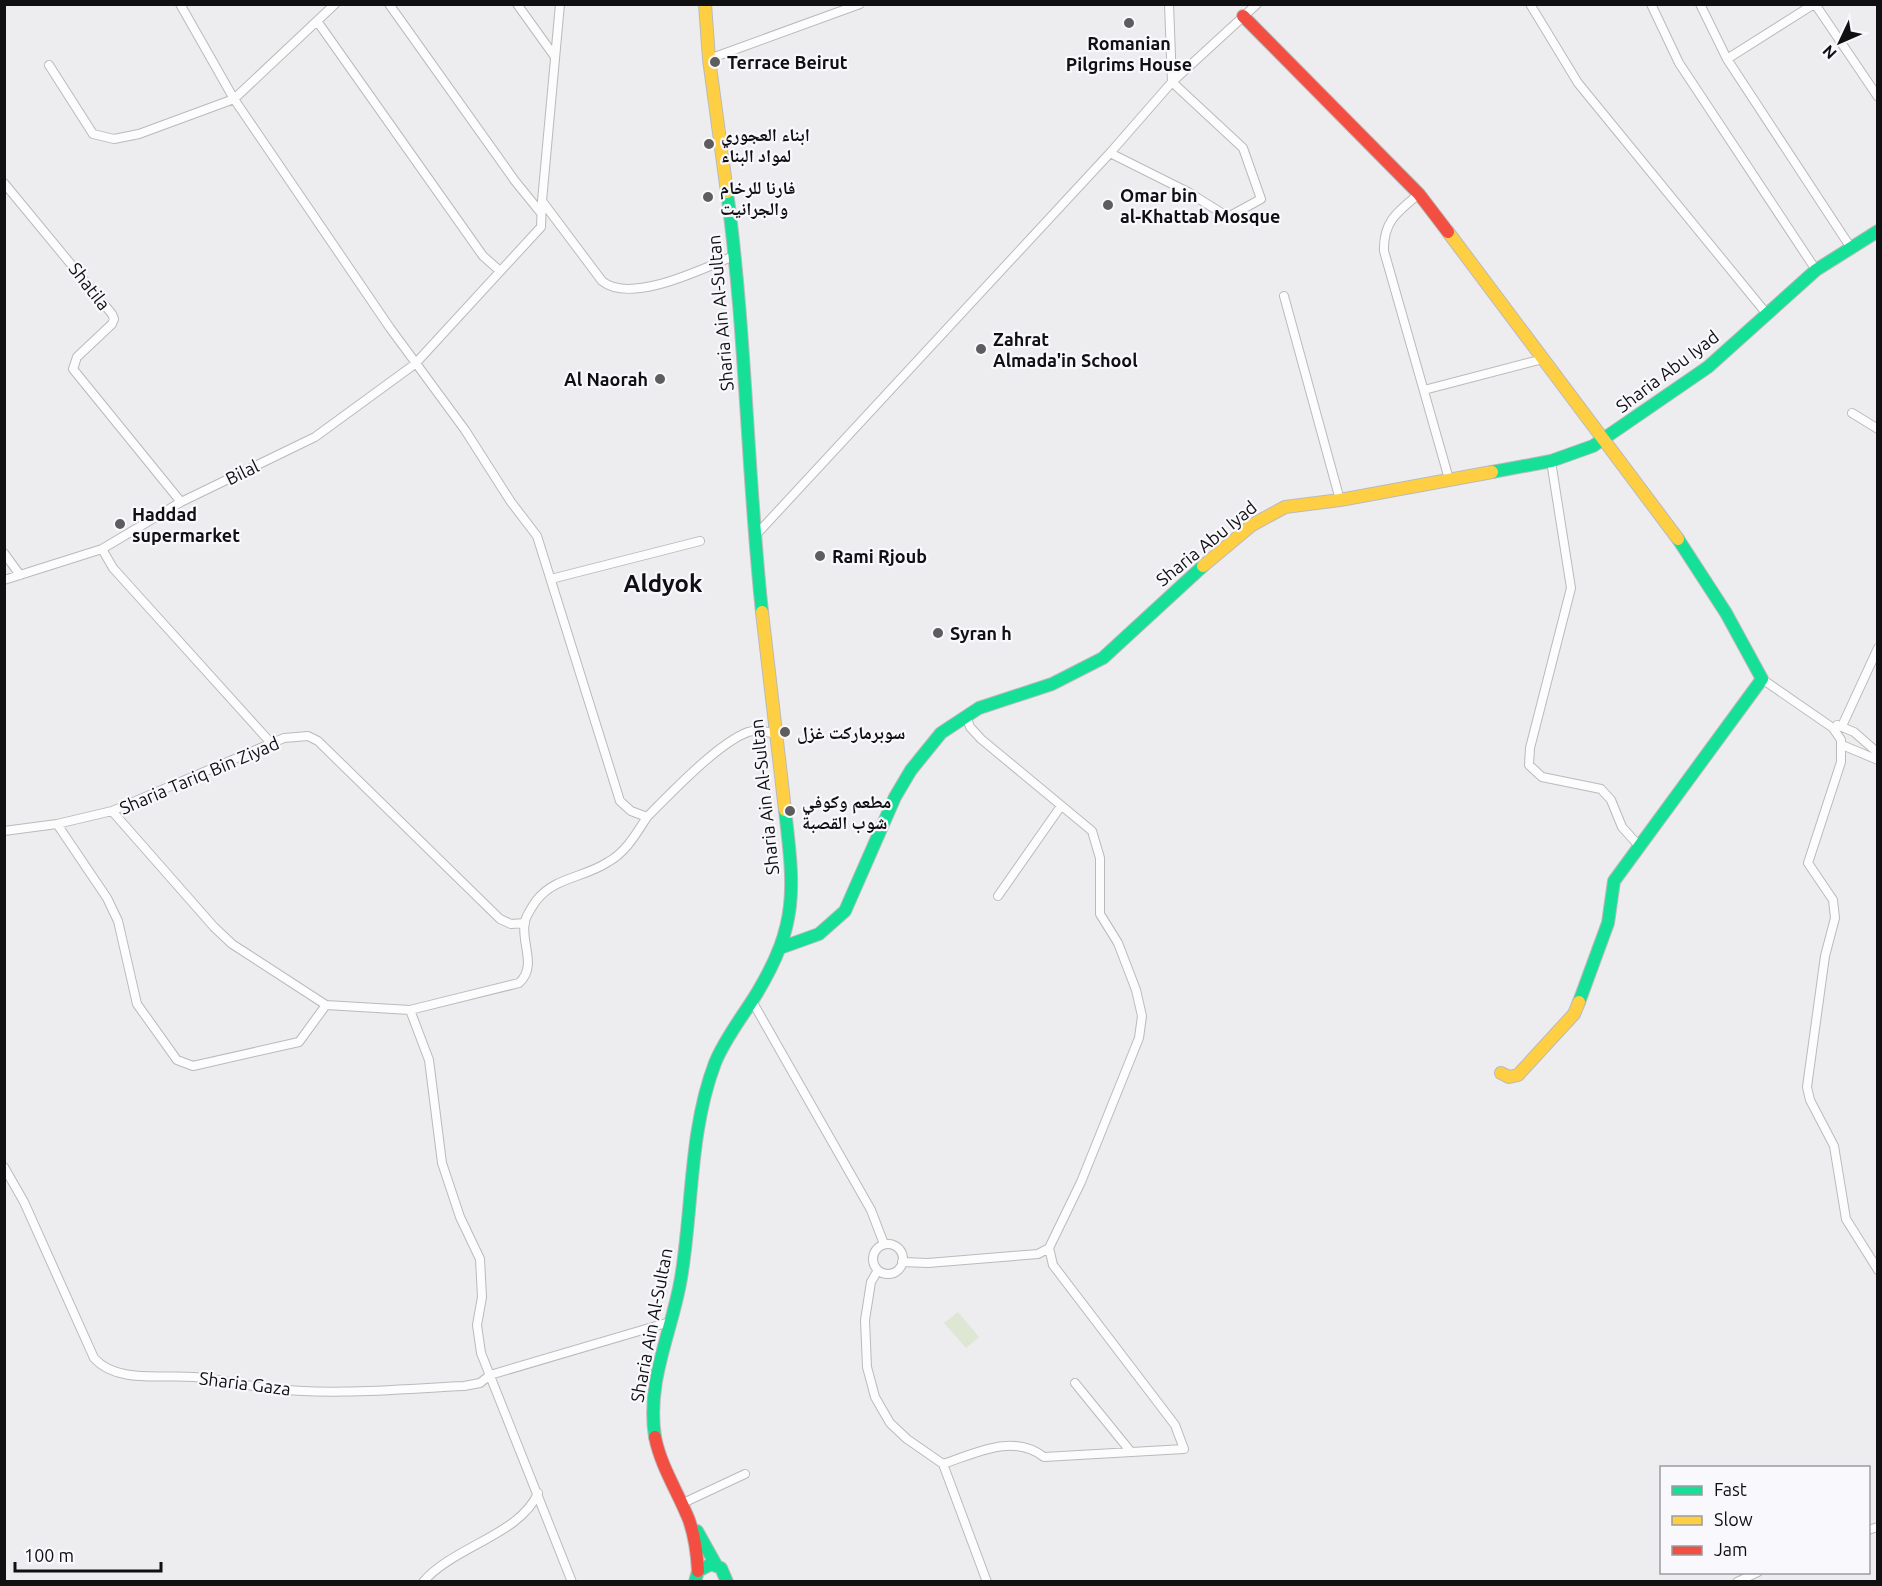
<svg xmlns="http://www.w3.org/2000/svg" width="1882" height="1586" viewBox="0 0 1882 1586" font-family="Ubuntu,'Noto Naskh Arabic',sans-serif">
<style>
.green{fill:#dee6d4}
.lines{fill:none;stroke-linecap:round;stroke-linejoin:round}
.street-casing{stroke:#bababc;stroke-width:10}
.fast-casing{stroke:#bababc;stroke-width:14}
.slow-casing{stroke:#bababc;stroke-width:14}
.jam-casing{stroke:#bababc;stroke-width:14}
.street{stroke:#fcfcfd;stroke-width:8}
.fast{stroke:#16e098;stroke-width:12}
.slow{stroke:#ffcf43;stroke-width:12}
.jam{stroke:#f24e42;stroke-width:12}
.poi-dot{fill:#5d5d5f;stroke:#f9f9fd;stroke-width:2}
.labels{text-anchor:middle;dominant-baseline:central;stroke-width:4.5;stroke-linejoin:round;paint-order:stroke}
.poi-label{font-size:18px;font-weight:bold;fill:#101012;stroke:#f9f9fd;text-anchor:start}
.street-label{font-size:18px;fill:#101012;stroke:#f9f9fd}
.district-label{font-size:24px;font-weight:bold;fill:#101012;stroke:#f9f9fd}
</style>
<rect width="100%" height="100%" fill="#ededef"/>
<!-- green -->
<path class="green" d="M958,1312l21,25 -13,11 -22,-25z"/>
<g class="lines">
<defs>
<path id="street" d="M180,4l54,95 156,229 75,102 46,72 26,34 83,265 11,10 16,6c23,-23 71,-74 101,-85 9,-3 19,0 28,2
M389,4l126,177 26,32
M517,4l38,53
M560,4l-18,197 60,80c29,24 102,-13 134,-26
M1530,4l48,79 188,230
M1651,4l28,59 137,207
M1700,4l27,55 124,189
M1815,4l63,93
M317,21l166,235 17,15
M709,59l151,-55
M1727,59l87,-55
M49,65l44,69 21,5 25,-5 95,-35 101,-95
M1110,153l78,39 40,25 33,-18 -18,-51 -71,-66 -3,-78
M4,183l108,131 2,5 -2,5 -35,33 -4,12 108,133
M1419,194c-22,18 -36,28 -35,57l65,228
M1284,296l56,204
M1424,390l119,-31
M1852,413l26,16
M1551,461l20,127 -41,160 -1,17 13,12 59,12 10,11 11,27 18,20
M754,537l356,-384 62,-71 85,-78
M4,553l16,22
M551,579l149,-38
M4,580l98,-31
M1762,679l71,49 8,12v22l-33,101 25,37 2,18 -10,38 -18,131 3,13 24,46 12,73 32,51
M1837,725l17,7 24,21
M1842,726l36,-78
M271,743l-158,-175 -11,-19 79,-47 134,-65 100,-73 126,-137 1,-26
M1842,745l36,15
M57,824l50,74 11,23 19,83 40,56 16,6 106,-24 27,-37
M4,831l53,-7 55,-13
M998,896l63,-90
M525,923l-14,1 -11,-5 -182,-178 -10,-5 -24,2 -172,73 102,116 18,17 94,61 84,5 109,-27c19,-17 1,-41 6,-62 2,-7 7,-14 11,-20 18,-24 48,-23 72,-39 18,-10 28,-28 39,-45
M752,1001l119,209 13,34
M410,1010l19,50 13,103 18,54 20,42 2,38 -5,28 4,28 91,229
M4,1167l20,35 70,156c23,26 68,16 100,19 25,2 48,8 72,11 65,8 133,1 198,-2l16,-3 10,-8 183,-54
M873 1259a15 15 0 1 1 30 0a15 15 0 1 1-30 0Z
M902,1262l26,1 110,-9 11,-6 32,-66 58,-144 3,-22 -6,-26 -18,-47 -18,-29v-56l-8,-27 -111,-92 -11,-12 -4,-12
M878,1270l-7,12 -6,38 2,47 8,30 15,26 17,16 36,25 44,118
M1075,1383l56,69
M943,1464c33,-11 71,-31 101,-7l140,-8 -9,-24 -122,-160 -4,-17
M681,1504l64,-30
M1868,1530l10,-3
M423,1582c31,-36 97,-47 115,-89
M1737,1582l21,-10"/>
<path id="fast" d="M727,192c19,139 20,280 35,420
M1492,472l59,-11 42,-15 115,-79 108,-97 62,-39
M780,948l39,-14 26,-23 50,-114 16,-27 30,-37 38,-25 73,-24 51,-26 100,-92
M1579,1002l29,-79 6,-42 148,-202 -36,-66 -48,-74
M655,1437c-9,-56 17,-105 26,-159 12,-71 8,-147 34,-215 10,-25 28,-47 42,-70 42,-70 37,-105 28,-183
M697,1531l19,34
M695,1582l3,-11 13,-7 10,4 6,14"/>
<path id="slow" d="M705,4l4,55 18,133
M1448,232l230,307
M1203,566l49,-41 33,-18 55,-7 152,-28
M762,612l23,198
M1501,1073l8,4 9,-2 56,-61 5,-12"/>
<path id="jam" d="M1243,16l176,178 29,38
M655,1437c6,30 23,55 34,83 6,17 8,33 9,51"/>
</defs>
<!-- street casing -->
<use href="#street" class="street-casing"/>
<!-- fast casing -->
<use href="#fast" class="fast-casing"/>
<!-- slow casing -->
<use href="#slow" class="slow-casing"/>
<!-- jam casing -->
<use href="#jam" class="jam-casing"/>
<!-- street -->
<use href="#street" class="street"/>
<!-- fast -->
<use href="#fast" class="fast"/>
<!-- slow -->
<use href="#slow" class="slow"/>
<!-- jam -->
<use href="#jam" class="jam"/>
</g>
<!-- markers -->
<g class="poi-dot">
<circle cx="1129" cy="23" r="6"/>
<circle cx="715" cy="62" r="6"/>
<circle cx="709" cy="144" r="6"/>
<circle cx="708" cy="197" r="6"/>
<circle cx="1108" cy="205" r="6"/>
<circle cx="981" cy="349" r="6"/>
<circle cx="660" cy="379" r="6"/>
<circle cx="120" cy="524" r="6"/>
<circle cx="820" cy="556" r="6"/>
<circle cx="938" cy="633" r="6"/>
<circle cx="785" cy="732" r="6"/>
<circle cx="790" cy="811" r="6"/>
</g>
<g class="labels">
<!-- poi labels -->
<g class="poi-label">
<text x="1129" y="43" text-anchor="middle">Romanian<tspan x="1129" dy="21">Pilgrims House</tspan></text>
<text x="727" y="62">Terrace Beirut</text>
<text x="721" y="134">ابناء العجوري<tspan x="721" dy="21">لمواد البناء</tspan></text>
<text x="720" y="187">فارنا للرخام<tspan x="720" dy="21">والجرانيت</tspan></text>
<text x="1120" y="195">Omar bin<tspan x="1120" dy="21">al-Khattab Mosque</tspan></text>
<text x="993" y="339">Zahrat<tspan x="993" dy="21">Almada'in School</tspan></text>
<text x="648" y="379" text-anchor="end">Al Naorah</text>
<text x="132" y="514">Haddad<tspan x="132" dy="21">supermarket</tspan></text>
<text x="832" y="556">Rami Rjoub</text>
<text x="950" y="633">Syran h</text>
<text x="797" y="732">سوبرماركت غزل</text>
<text x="802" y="801">مطعم وكوفي<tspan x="802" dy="21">شوب القصبة</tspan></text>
</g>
<!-- street labels -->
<g class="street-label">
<text transform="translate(90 286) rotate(52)">Shatila</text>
<text transform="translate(720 313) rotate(-95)">Sharia Ain Al-Sultan</text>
<text transform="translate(1667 371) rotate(-37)">Sharia Abu Iyad</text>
<text transform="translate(242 472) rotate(-26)">Bilal</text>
<text transform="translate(1206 543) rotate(-39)">Sharia Abu Iyad</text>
<text transform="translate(199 775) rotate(-23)">Sharia Tariq Bin Ziyad</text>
<text transform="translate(764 797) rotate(-96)">Sharia Ain Al-Sultan</text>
<text transform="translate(651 1325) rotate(-79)">Sharia Ain Al-Sultan</text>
<text transform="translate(245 1383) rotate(7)">Sharia Gaza</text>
</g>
<!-- district labels -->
<g class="district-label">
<text x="663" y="583">Aldyok</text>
</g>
</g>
<!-- border -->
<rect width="1882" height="1586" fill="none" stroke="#101012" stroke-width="12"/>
<!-- legend -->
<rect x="1660" y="1466" width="210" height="108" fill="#f9f9fd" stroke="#9c9c9f" stroke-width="1.5"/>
<rect x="1672" y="1486" width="30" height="9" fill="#16e098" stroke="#9c9c9f" stroke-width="1.5"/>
<text x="1714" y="1496" font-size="18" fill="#101012">Fast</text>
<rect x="1672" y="1516" width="30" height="9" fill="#ffcf43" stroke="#9c9c9f" stroke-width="1.5"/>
<text x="1714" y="1526" font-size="18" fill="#101012">Slow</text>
<rect x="1672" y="1546" width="30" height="9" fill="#f24e42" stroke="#9c9c9f" stroke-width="1.5"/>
<text x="1714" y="1556" font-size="18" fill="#101012">Jam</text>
<!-- north arrow -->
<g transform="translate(1840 42) rotate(226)" stroke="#f9f9fd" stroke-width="4.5" paint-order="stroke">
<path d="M0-4.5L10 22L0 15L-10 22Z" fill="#101012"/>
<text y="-9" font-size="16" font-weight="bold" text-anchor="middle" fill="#101012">N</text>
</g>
<!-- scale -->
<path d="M15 1562v9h146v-9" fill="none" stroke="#101012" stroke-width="3"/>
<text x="24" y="1562" font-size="18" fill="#101012" stroke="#f9f9fd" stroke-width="4.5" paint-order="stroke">100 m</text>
</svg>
